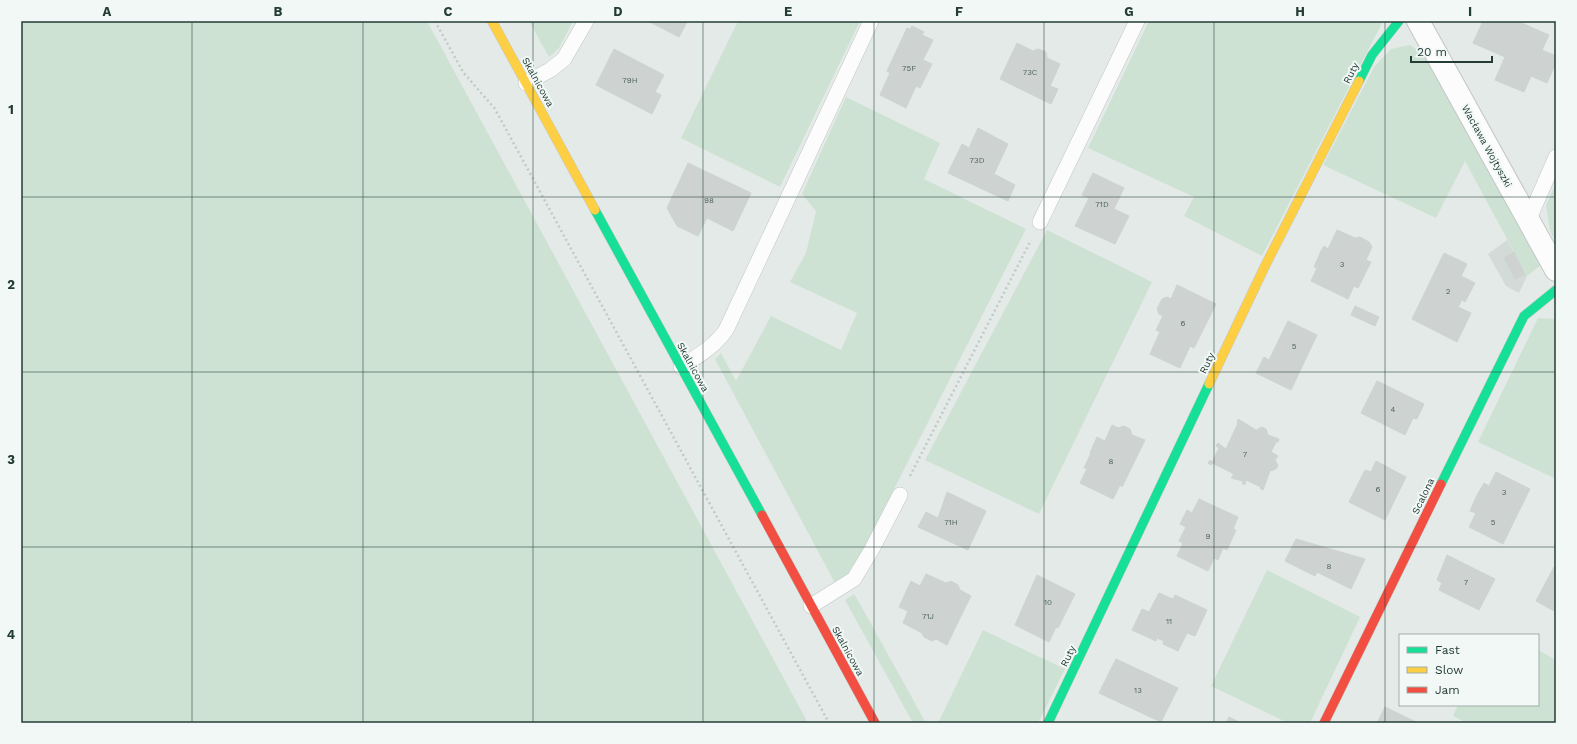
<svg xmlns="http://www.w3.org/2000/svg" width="1577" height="744" viewBox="0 0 1577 744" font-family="'Work Sans',sans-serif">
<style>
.built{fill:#d2dbd7}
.green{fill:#cee2d4}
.building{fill:#ced3d1;stroke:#cdd3d0}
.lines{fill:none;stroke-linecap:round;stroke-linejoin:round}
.lane-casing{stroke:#c1c7c4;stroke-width:16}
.street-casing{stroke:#c1c7c4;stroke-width:24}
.fast-casing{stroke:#c0c7c4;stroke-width:10}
.slow-casing{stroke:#c0c7c4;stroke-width:10}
.jam-casing{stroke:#c0c7c4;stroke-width:10}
.path{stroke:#c1cac6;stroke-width:2.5;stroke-dasharray:2 3;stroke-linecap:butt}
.lane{stroke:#fbfcfb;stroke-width:15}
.street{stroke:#fbfcfb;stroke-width:22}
.fast{stroke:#16e098;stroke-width:9}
.slow{stroke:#ffcf43;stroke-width:9}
.jam{stroke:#f24e42;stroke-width:9}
.grid{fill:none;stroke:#233c36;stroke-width:1;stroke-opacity:0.55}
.labels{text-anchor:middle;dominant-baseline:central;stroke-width:4;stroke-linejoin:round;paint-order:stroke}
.number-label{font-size:8px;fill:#4e625d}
.street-label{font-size:10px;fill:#233c36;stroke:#f2f8f5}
.neatline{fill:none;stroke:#233c36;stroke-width:1.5}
.grid-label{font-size:13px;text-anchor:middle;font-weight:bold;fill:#233c36}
</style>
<rect width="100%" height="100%" fill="#e4eae7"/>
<!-- built -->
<path class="built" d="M1507,240l20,36 -8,17 -13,-7 -18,-32z"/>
<!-- green -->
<path class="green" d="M21,21h406l381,702h-787z
M529,21h44l-14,27 -10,9z
M738,21h122l-80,166 -99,-49z
M1149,21h234l-121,235 -78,-40 10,-19 -106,-49z
M1410,45l17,12 114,208 -14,11 -62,-115 -29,57 -113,-53 51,-98 17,-18z
M846,97l94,46 -16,36 102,50 -172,339 -5,8 -14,7 -120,-224 6,-6 15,28 35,-65 70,34 16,-37 -67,-31 16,-29 10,-42 -14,-17z
M1556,183v61l-6,-13 -4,-26z
M1047,230l105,52 -113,232 -114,-54z
M1538,318l18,1v160l-78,-37z
M1267,570l93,47 -50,106h-22l-77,-37z
M854,594l6,10 66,119h-13l-68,-123z
M983,630l82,39 -27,54h-100z
M1538,650l18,10v63h-89l-14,-7 5,-11h80z"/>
<!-- building -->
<path class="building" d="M648,21h37l2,1 -8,15z
M1483,21h34l32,14 -7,15 14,6v7l-9,20 -16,-7 -7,16 -29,-12 10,-23 -32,-14z
M912,26l12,6 -2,3 11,5 -10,20 9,4 -12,24 -4,-2 -10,22 -26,-13 10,-22 -3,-2 20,-43 3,1z
M1017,43l16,8 5,-2 8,3 1,6 13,6 -10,22 8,3 -7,15 -51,-25z
M614,49l50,26 -9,17 6,3 -9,19 -56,-29z
M978,128l30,16 -14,30 21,11 -7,16 -60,-28 14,-29 7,4z
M688,163l63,30 -18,38 -26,-13 -9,18 -21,-10 -10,-18z
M1093,173l31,15 -10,21 15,7 -14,28 -40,-18 14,-28 -7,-3z
M1337,230l18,8 5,-1 9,5 3,5 -6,13 5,2 -13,26 -4,-2 -6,13 -37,-18 6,-13 -3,-1 7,-16 3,-5 4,3z
M1514,252l11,22 -10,5 -11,-21z
M1444,253l23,11 -6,12 14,7 -10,19 -3,-2 -4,7 13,6 -14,29 -45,-23z
M1177,285l39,19 -22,44 -4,-2 -10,22 -30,-14 10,-22 -4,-2 7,-14 -4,-2 -2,-5 5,-10 5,-2 4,2z
M1355,306l24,11 -4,9 -24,-11z
M1288,321l29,14 -26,55 -35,-17 8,-16 5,3z
M1377,381l47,23 -7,15 -4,-1 -8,17 -44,-22z
M1238,419l18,11 6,-3 4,2 2,6 11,4 -1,3h-2l-5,10 7,4 -3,4 3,5 -2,4 -6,2 -7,19 -3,-2 1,-1 -15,-7 -1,5 -3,-2 1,-2 -12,-3 3,-4 -22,-11 -1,2 -3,-2 2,-3 2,2 7,-14 -3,-2 2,-3 8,6 12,-26h-1z
M1112,425l6,3 6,-2 6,3 2,6 13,5 -23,47 -2,-2 -7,14 -33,-16 7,-14 -3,-1 7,-15h-1l7,-16 8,4z
M1376,461l30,16 -21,43 -36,-18 16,-32 6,2z
M1496,472l34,17 -14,28 -40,-20 8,-14 5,3z
M947,492l39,19 -18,39 -50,-23 8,-15 12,6z
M1476,497l40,20 -13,27 -34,-17 7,-14 -6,-2z
M1199,499l39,18 -5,12 3,1 -9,20 -4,-2 -5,12 -4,-2 -6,13 -31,-15 6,-13 -4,-2 7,-14 -6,-3 7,-14 5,3z
M1296,539l69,20 -14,30 -34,-17 -2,4 -30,-15z
M1447,555l48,24 -16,31 -40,-20 3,-7 -5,-3z
M1554,567l2,1v44l-20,-11z
M926,574l20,9 5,-2 7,4 2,5 11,6 -12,24 -54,-26 6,-13 9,5z
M1037,575l38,19 -17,34 -2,-1 -7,15 -34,-17z
M1159,593l14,6 2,-4 32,15 -12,26 -8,-3 -9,18 -15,-7 1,-3 -7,-3 -1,3 -24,-11 10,-21 7,3z
M905,594l54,26 -12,25 -11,-6 -4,2 -8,-4 -2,-4 -19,-10 5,-12 -9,-4z
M1116,659l62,29 -17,34 -62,-29z
M1385,707l33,16h-41z
M1229,717l12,6h-15z"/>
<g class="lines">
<defs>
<path id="lane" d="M526,83l24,-13 14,-11 22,-38
M1528,221l28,-64
M1040,222l97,-201
M681,367c17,-11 33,-20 45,-37l145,-309
M811,606l43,-27 18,-30 28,-54"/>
<path id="street" d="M1418,21l138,249"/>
<path id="fast" d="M1359,81l13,-26 27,-34
M595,210l167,305
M1441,484l83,-168 32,-26
M1048,723l161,-339"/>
<path id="slow" d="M492,21l103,189
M1209,384l56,-118 94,-185"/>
<path id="jam" d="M762,515l113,208
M1324,723l117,-239"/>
</defs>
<!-- lane casing -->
<use href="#lane" class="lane-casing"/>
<!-- street casing -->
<use href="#street" class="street-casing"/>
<!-- fast casing -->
<use href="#fast" class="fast-casing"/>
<!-- slow casing -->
<use href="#slow" class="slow-casing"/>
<!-- jam casing -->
<use href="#jam" class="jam-casing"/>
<!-- path -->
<path class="path" d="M435,21l28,51 32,37 334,614
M910,476l121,-236"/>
<!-- lane -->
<use href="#lane" class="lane"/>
<!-- street -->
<use href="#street" class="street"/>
<!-- fast -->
<use href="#fast" class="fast"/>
<!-- slow -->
<use href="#slow" class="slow"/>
<!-- jam -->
<use href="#jam" class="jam"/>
</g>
<!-- grid -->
<path class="grid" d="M192,21v702M363,21v702M533,21v702M703,21v702M874,21v702M1044,21v702M1214,21v702M1385,21v702M21,197h1535M21,372h1535M21,547h1535"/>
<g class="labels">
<!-- number labels -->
<g class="number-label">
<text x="909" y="68">75F</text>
<text x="1030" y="72">73C</text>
<text x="630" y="80">79H</text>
<text x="977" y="160">73D</text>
<text x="709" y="200">98</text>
<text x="1102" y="204">71D</text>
<text x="1342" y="264">3</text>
<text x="1448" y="291">2</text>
<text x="1183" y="323">6</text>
<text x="1294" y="346">5</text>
<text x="1393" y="409">4</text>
<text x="1245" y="454">7</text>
<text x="1111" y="461">8</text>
<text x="1378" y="489">6</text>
<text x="1504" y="492">3</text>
<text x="951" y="522">71H</text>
<text x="1493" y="522">5</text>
<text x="1208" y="536">9</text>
<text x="1329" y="566">8</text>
<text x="1466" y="582">7</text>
<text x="1048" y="602">10</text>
<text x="928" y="616">71J</text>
<text x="1169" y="621">11</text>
<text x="1138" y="690">13</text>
</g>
<!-- street labels -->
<g class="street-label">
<text transform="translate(1351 73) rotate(-63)">Ruty</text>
<text transform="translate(538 82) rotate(61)">Skalnicowa</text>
<text transform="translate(1487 146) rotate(61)">Wacława Wojtyszki</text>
<text transform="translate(1207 363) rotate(-65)">Ruty</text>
<text transform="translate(693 367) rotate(61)">Skalnicowa</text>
<text transform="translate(1423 496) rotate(-64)">Scalona</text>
<text transform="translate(848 651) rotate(61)">Skalnicowa</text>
<text transform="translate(1068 656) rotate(-65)">Ruty</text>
</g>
</g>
<!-- border -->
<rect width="1577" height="744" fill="none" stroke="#f2f8f5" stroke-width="44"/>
<!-- legend -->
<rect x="1399" y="634" width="140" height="72" fill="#f2f8f5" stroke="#9fada9"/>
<rect x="1407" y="647" width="20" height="6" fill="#16e098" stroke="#9fada9"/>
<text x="1435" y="654" font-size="12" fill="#233c36">Fast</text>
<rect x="1407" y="667" width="20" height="6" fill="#ffcf43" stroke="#9fada9"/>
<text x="1435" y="674" font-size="12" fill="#233c36">Slow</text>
<rect x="1407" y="687" width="20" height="6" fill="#f24e42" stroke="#9fada9"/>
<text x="1435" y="694" font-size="12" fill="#233c36">Jam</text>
<!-- scale -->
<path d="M1411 56v6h81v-6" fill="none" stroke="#233c36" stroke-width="2"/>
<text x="1417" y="56" font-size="12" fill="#233c36" stroke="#f2f8f5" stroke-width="3" paint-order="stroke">20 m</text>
<rect x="22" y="22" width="1533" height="700" class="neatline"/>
<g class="grid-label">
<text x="107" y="16">A</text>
<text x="278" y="16">B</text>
<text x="448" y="16">C</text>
<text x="618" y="16">D</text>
<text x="788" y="16">E</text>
<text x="959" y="16">F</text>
<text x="1129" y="16">G</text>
<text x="1300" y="16">H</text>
<text x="1470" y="16">I</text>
<text x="11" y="114">1</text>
<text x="11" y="289">2</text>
<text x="11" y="464">3</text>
<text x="11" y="639">4</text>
</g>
</svg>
